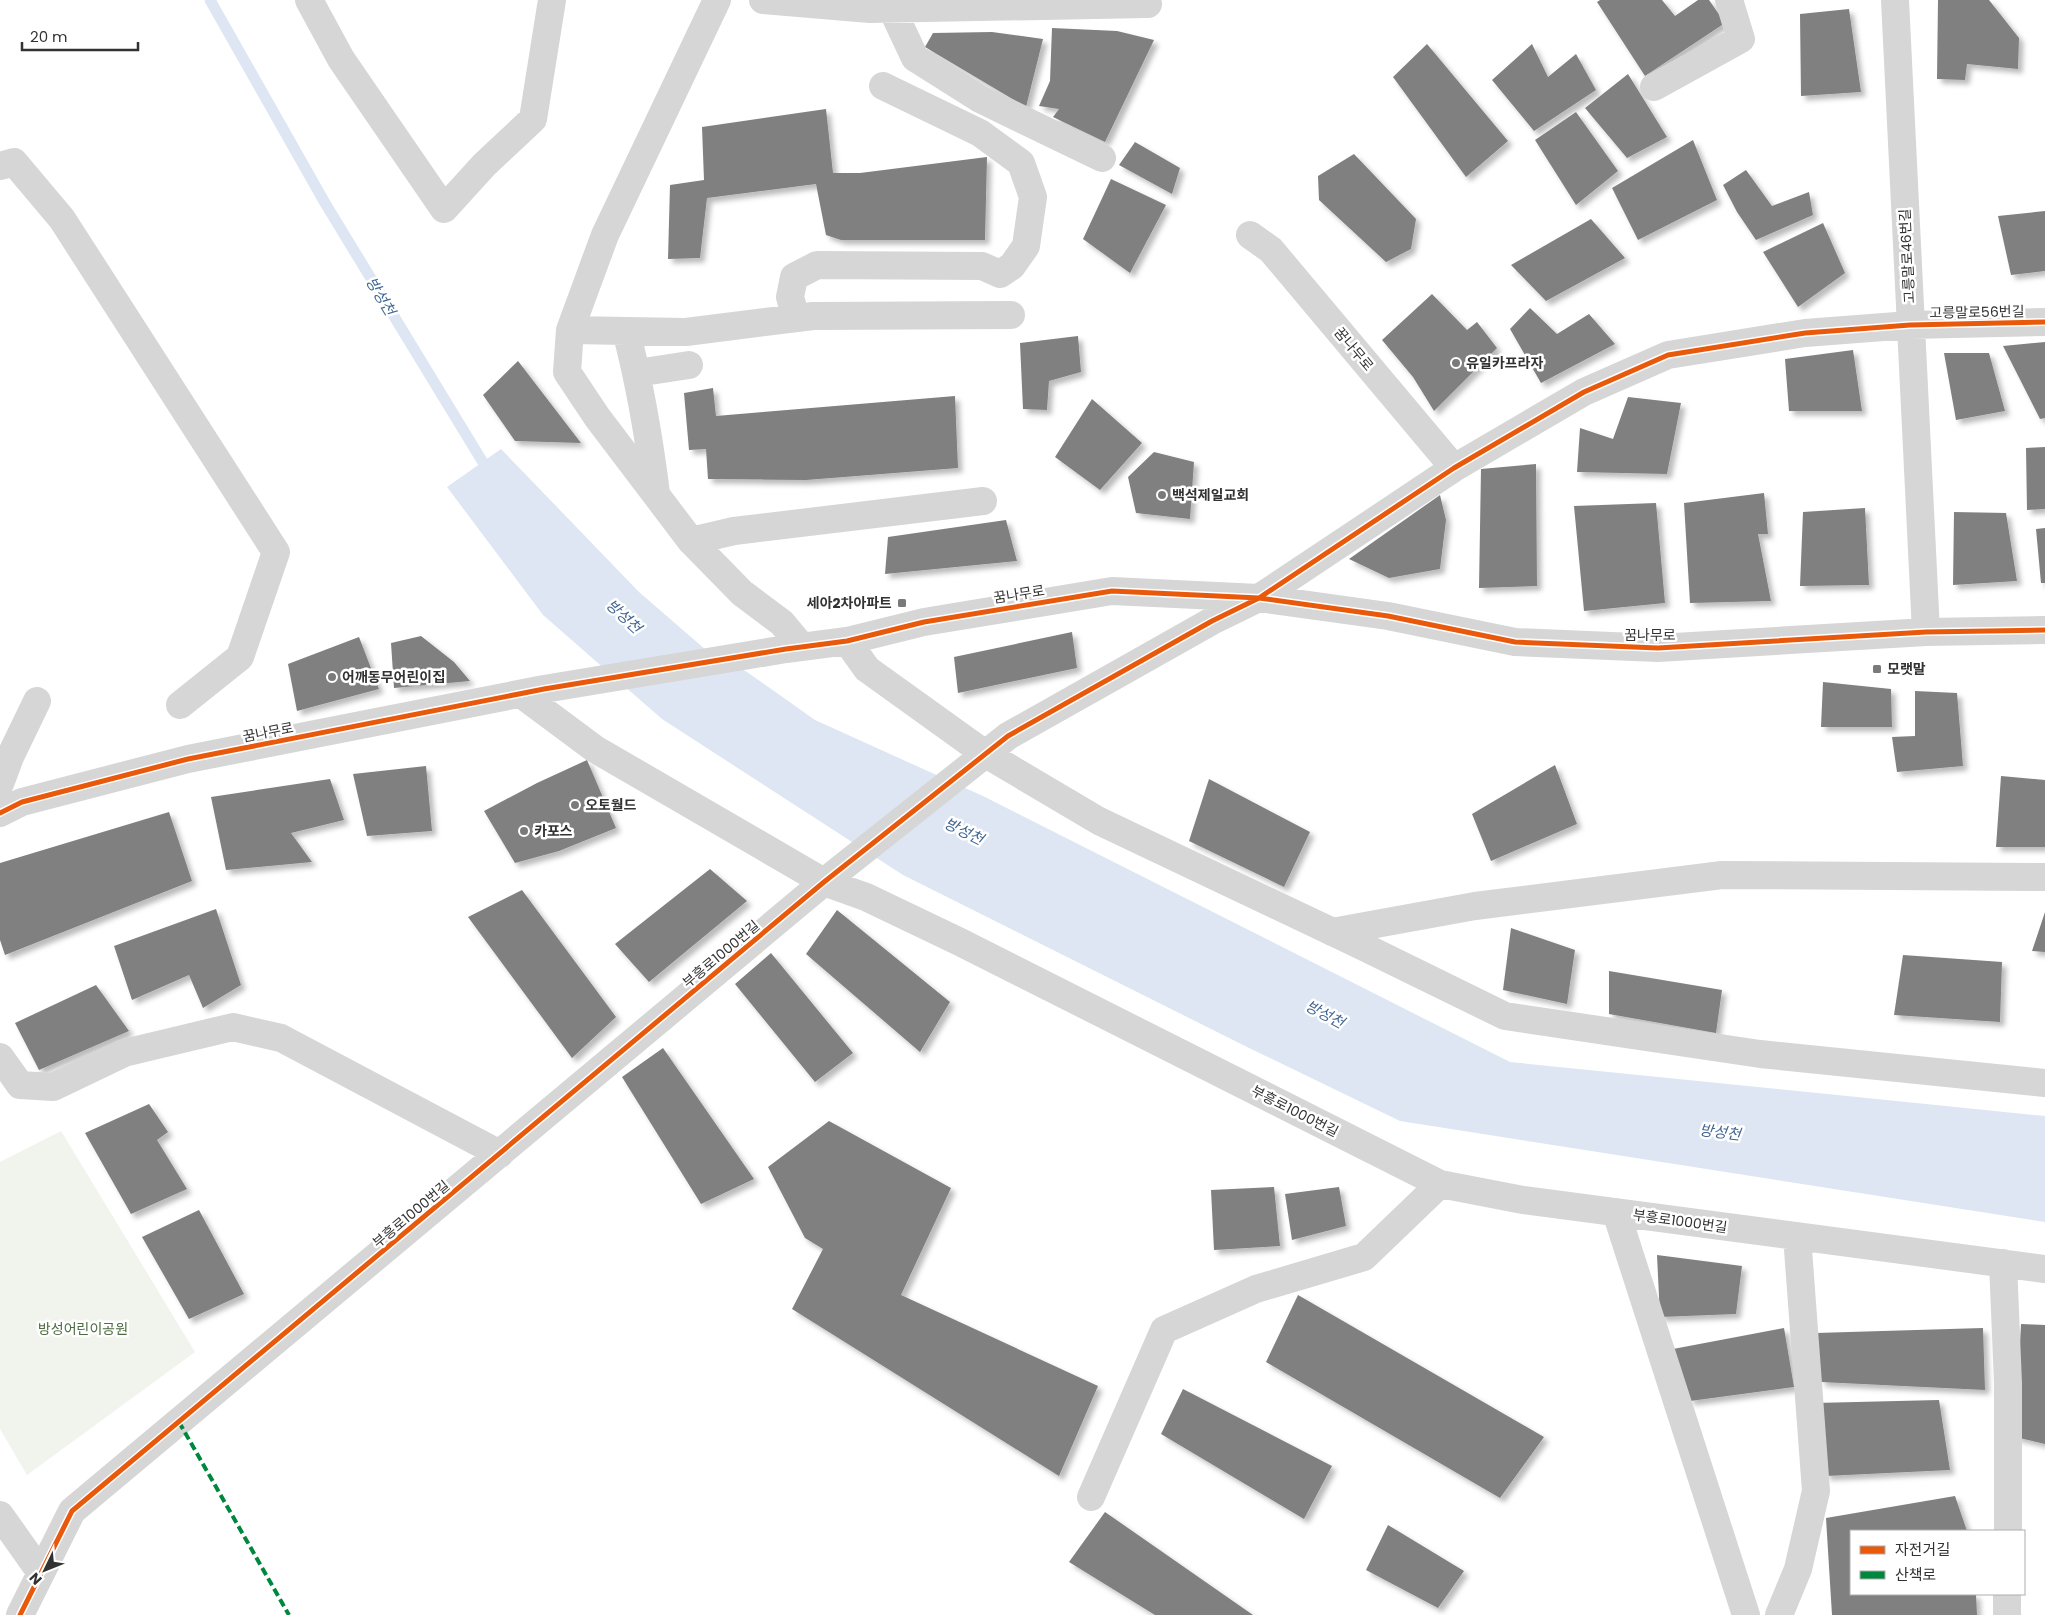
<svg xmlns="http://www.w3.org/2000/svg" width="2045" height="1615" viewBox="0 0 2045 1615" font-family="Poppins,'Noto Sans KR',sans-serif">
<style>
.green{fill:#f0f4ed}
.water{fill:#dde6f2}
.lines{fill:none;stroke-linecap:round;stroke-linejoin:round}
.stream{stroke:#dde6f2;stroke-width:11}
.building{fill:#808080;filter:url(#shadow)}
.minor{stroke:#d6d6d6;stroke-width:28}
.quiet{stroke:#00873e;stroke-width:4;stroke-dasharray:8 4;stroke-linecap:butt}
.cycleway-casing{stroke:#fff;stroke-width:8}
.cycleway{stroke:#e8590c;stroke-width:5}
.poi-dot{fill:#7a7a7a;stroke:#fff;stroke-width:2}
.labels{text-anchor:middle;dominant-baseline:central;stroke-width:5;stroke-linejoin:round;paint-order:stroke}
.street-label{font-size:14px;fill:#323232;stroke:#fff}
.poi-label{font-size:14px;font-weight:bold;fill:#323232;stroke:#fff;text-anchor:start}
.park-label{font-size:14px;fill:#4e6c40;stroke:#fff}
.water-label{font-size:15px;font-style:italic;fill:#426792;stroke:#fff}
</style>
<defs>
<filter id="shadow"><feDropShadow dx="4.5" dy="4.5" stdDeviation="2.5" flood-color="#0004"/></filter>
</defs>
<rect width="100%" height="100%" fill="#fff"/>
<!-- green -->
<path class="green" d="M61,1131l134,221 -168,123 -27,-46v-267z"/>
<!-- water -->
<path class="water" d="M501,449l138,143 67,58 41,22 68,48 170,77 525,265 535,54v106l-645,-101 -153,-74 -344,-172 -241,-156 -119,-104 -96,-128z"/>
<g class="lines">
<!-- stream -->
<path class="stream" d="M210,0l115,203 165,271"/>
</g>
<!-- building -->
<path class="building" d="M1600,0h62l13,16 23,-16h11l16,23 -80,53 -48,-74z
M1938,0h51l30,38 -1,31 -51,-5 -2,16 -28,-1z
M1849,9l12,83 -60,4 -1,-82z
M1052,28l65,3 37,9 -49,102 -52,-25 6,-8 -20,-3 11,-25z
M992,32l51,7 -17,68 -101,-60 8,-14z
M1427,44l81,97 -42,36 -73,-100z
M1532,44l16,33 28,-23 20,36 -62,41 -42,-51z
M1628,74l39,63 -40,21 -42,-50z
M826,109l7,64h27l127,-16 -2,83h-144l-15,-5 -10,-51 -109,14 -7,60 -32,1 2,-74 34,-5 -2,-53z
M1576,112l42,59 -42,34 -41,-65z
M1693,140l24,60 -79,40 -26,-52z
M1135,142l45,26 -8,26 -53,-29z
M1354,154l62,65 -5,30 -25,13 -67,-62 -1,-24z
M1746,170l26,36 37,-14 4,23 -57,25 -19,-28 -14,-27z
M1111,179l55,26 -36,68 -47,-34z
M2045,211v60l-34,4 -13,-59z
M1591,219l34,39 -79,43 -35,-36z
M1823,223l22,50 -47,34 -35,-55z
M1432,294l35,36 10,-8 20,26 -63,63 -21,-34 -31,-37z
M1530,308l27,26 32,-20 26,30 -74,39 -31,-54z
M1078,336l3,36 -32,9 -2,29 -24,-1 -3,-66z
M2045,342v76l-5,1 -37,-73z
M1853,350l9,61h-73l-4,-52z
M1944,353h45l16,58 -49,9z
M518,361l63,82 -66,-2 -32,-46z
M713,388l3,28 239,-20 3,72 -152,12 -98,-1 -2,-30 -17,1 -5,-57z
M1628,397l53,6 -14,71 -90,-2 3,-44 33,11z
M1092,399l50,44 -42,47 -45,-33z
M2045,447v62l-18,1 -1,-62z
M1154,452l40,10 -4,57 -54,-6 -8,-36z
M1536,464l1,122 -58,2 2,-119z
M1764,493l4,41h-10l13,67 -81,2 -6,-100z
M1440,495l6,25 -6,49 -51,9 -40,-19z
M1656,503l9,100 -81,8 -10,-105z
M1865,508l4,77 -69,1 3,-74z
M1954,512l52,1 11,68 -64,4z
M1006,520l11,41 -132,13 3,-37z
M2045,528v55h-4l-5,-54z
M1072,632l5,36 -119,25 -4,-36z
M421,636l33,26 16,19 -76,7 -3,-45z
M359,637l20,52 -82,22 -9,-47z
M1823,682l68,7 1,38h-71z
M1915,691l42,2 6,73 -66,6 -5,-35 23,-1z
M587,760l29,68 -57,23 -44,12 -31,-52 53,-28z
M1555,765l22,59 -86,37 -19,-47z
M426,766l6,65 -65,5 -14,-62z
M2001,776l44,4v67h-49z
M330,779l14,41 -53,13 21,29 -86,8 -15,-73z
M1209,779l101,53 -26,55 -95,-46z
M169,812l23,69 -187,74 -5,-15v-77z
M710,869l37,32 -98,81 -34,-38z
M522,890l94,127 -44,41 -104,-141z
M216,909l25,76 -38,23 -14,-33 -57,25 -18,-54z
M837,910l113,92 -30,50 -114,-98z
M2045,912v40l-13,-1z
M1511,928l64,22 -8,54 -64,-14z
M771,953l82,100 -38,29 -80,-98z
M1903,955l99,7 -2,60 -106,-7z
M1609,971l113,19 -6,43 -107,-19z
M96,985l33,46 -90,39 -24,-47z
M663,1048l91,131 -53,25 -79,-127z
M149,1104l19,28 -11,8 30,49 -56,25 -46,-81z
M829,1121l122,67 -50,107 197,91 -39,90 -267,-167 31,-60 -18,-11 -37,-71z
M1274,1187l6,59 -66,4 -3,-60z
M1339,1187l7,39 -54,14 -7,-46z
M199,1210l45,84 -55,25 -47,-82z
M1657,1255l85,11 -6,48 -76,3z
M1298,1295l246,142 -44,61 -234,-136z
M2021,1324l24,1v119l-30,-7z
M1784,1328l10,59 -104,14 -17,-52z
M1983,1328l2,62 -164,-8 -5,-49z
M1183,1389l149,77 -28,53 -143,-85z
M1939,1400l11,70 -124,6 -11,-73z
M1955,1496l12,35h-116v63h125l1,21h-145l-6,-97z
M1105,1512l148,103h-98l-86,-53z
M1388,1525l76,46 -26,37 -72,-38z"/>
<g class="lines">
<!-- minor -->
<path class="minor" d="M309,0l32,59 103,150 40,-44 49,-46 19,-119
M717,0l-112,235 -35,95 -3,42 30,45 94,124 51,52 40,30 20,24
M763,0l107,9 278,-5
M1895,0l31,632
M892,9l23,49 65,41 122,59
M1654,87l87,-48 -12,-39
M0,166l14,-4 48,57 214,333 -36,105 -60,48
M1250,235l21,15 183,218
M796,318l-6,-21 4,-20 23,-12 165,1 18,8 12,-8 14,-20 7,-49 -12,-34 -41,-30 -97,-47
M570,330l116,2 127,-16 198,-1
M626,331c14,53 23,107 30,162
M637,373l52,-8
M691,541l43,-10 249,-30
M847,641l20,28 117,84 115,68 259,123 147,72 255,38 285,29
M521,694l74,55 229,133 42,15 94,45 480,242 83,16 522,69
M0,784l10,-27 27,-56
M0,813l22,-11 166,-43 356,-70 242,-40 61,-8 77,-19 188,-31 147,7 129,18 127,26 143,6 268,-16 119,-2
M1332,932l143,-26 247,-31 323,2
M0,1057l20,28 33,2 71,-34 109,-26 48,11 219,116
M1616,1212l130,403
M2003,1263l5,120v148
M1091,1497l73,-167 92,-41 108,-32 76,-73
M0,1515l41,58
M20,1615l52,-104 752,-629 184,-146 204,-115 47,-23 195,-130 130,-76 84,-37 137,-22 105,-8 135,-3
M1779,1615l19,-46 18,-78 -19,-255
M2007,1615v-21"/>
<!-- quiet -->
<path class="quiet" d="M179,1422l110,193"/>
<defs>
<path id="cycleway" d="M0,813l22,-11 166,-43 356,-70 242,-40 61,-8 77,-19 188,-31 147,7 129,18 127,26 143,6 268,-16 119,-2
M20,1615l52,-104 752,-629 184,-146 204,-115 47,-23 195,-130 130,-76 84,-37 137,-22 105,-8 135,-3"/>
</defs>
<!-- cycleway casing -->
<use href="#cycleway" class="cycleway-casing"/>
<!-- cycleway -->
<use href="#cycleway" class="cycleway"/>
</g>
<!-- markers -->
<g class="poi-dot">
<circle cx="1456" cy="363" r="5"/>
<circle cx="1162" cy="495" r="5"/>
<rect x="897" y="598" width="10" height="10" rx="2.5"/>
<rect x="1872" y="664" width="10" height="10" rx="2.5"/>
<circle cx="332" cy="677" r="5"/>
<circle cx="575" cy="805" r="5"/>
<circle cx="524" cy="831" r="5"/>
</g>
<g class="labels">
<!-- street labels -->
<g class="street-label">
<text transform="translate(1907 256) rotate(-93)">고릉말로46번길</text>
<text transform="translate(1977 312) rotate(-1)">고릉말로56번길</text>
<text transform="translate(1354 349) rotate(50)">꿈나무로</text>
<text transform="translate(1019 594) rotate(-9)">꿈나무로</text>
<text x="1650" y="635">꿈나무로</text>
<text transform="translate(268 732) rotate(-11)">꿈나무로</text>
<text transform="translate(721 954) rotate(-40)">부흥로1000번길</text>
<text transform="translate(1295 1111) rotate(27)">부흥로1000번길</text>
<text transform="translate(411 1214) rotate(-40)">부흥로1000번길</text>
<text transform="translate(1680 1221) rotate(8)">부흥로1000번길</text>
</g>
<!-- poi labels -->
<g class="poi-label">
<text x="1466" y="363">유일카프라자</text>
<text x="1172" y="495">백석제일교회</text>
<text x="892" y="603" text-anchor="end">세아2차아파트</text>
<text x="1887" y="669">모랫말</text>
<text x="342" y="677">어깨동무어린이집</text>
<text x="585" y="805">오토월드</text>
<text x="534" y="831">카포스</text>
</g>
<!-- park labels -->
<g class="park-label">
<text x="83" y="1329">방성어린이공원</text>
</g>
<!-- water labels -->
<g class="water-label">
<text transform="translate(381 296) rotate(59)">방성천</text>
<text transform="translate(624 616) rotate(43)">방성천</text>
<text transform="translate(964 831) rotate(26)">방성천</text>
<text transform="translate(1325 1014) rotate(28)">방성천</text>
<text transform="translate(1720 1132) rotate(7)">방성천</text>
</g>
</g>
<!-- legend -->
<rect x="1850" y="1530" width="175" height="65" fill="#ffffff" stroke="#adadad"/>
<rect x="1860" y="1546" width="25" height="8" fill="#e8590c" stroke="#adadad"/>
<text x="1895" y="1555" font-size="15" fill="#323232">자전거길</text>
<rect x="1860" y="1571" width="25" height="8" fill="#00873e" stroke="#adadad"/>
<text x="1895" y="1580" font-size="15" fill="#323232">산책로</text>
<!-- north arrow -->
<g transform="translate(45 1570) rotate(227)" stroke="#ffffff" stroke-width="4" paint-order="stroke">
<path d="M0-4L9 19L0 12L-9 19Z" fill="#323232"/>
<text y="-8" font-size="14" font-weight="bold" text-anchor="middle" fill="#323232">N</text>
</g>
<!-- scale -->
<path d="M22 42v8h116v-8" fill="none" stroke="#323232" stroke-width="2.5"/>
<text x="30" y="42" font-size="15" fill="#323232" stroke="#ffffff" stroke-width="4" paint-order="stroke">20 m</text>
</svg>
